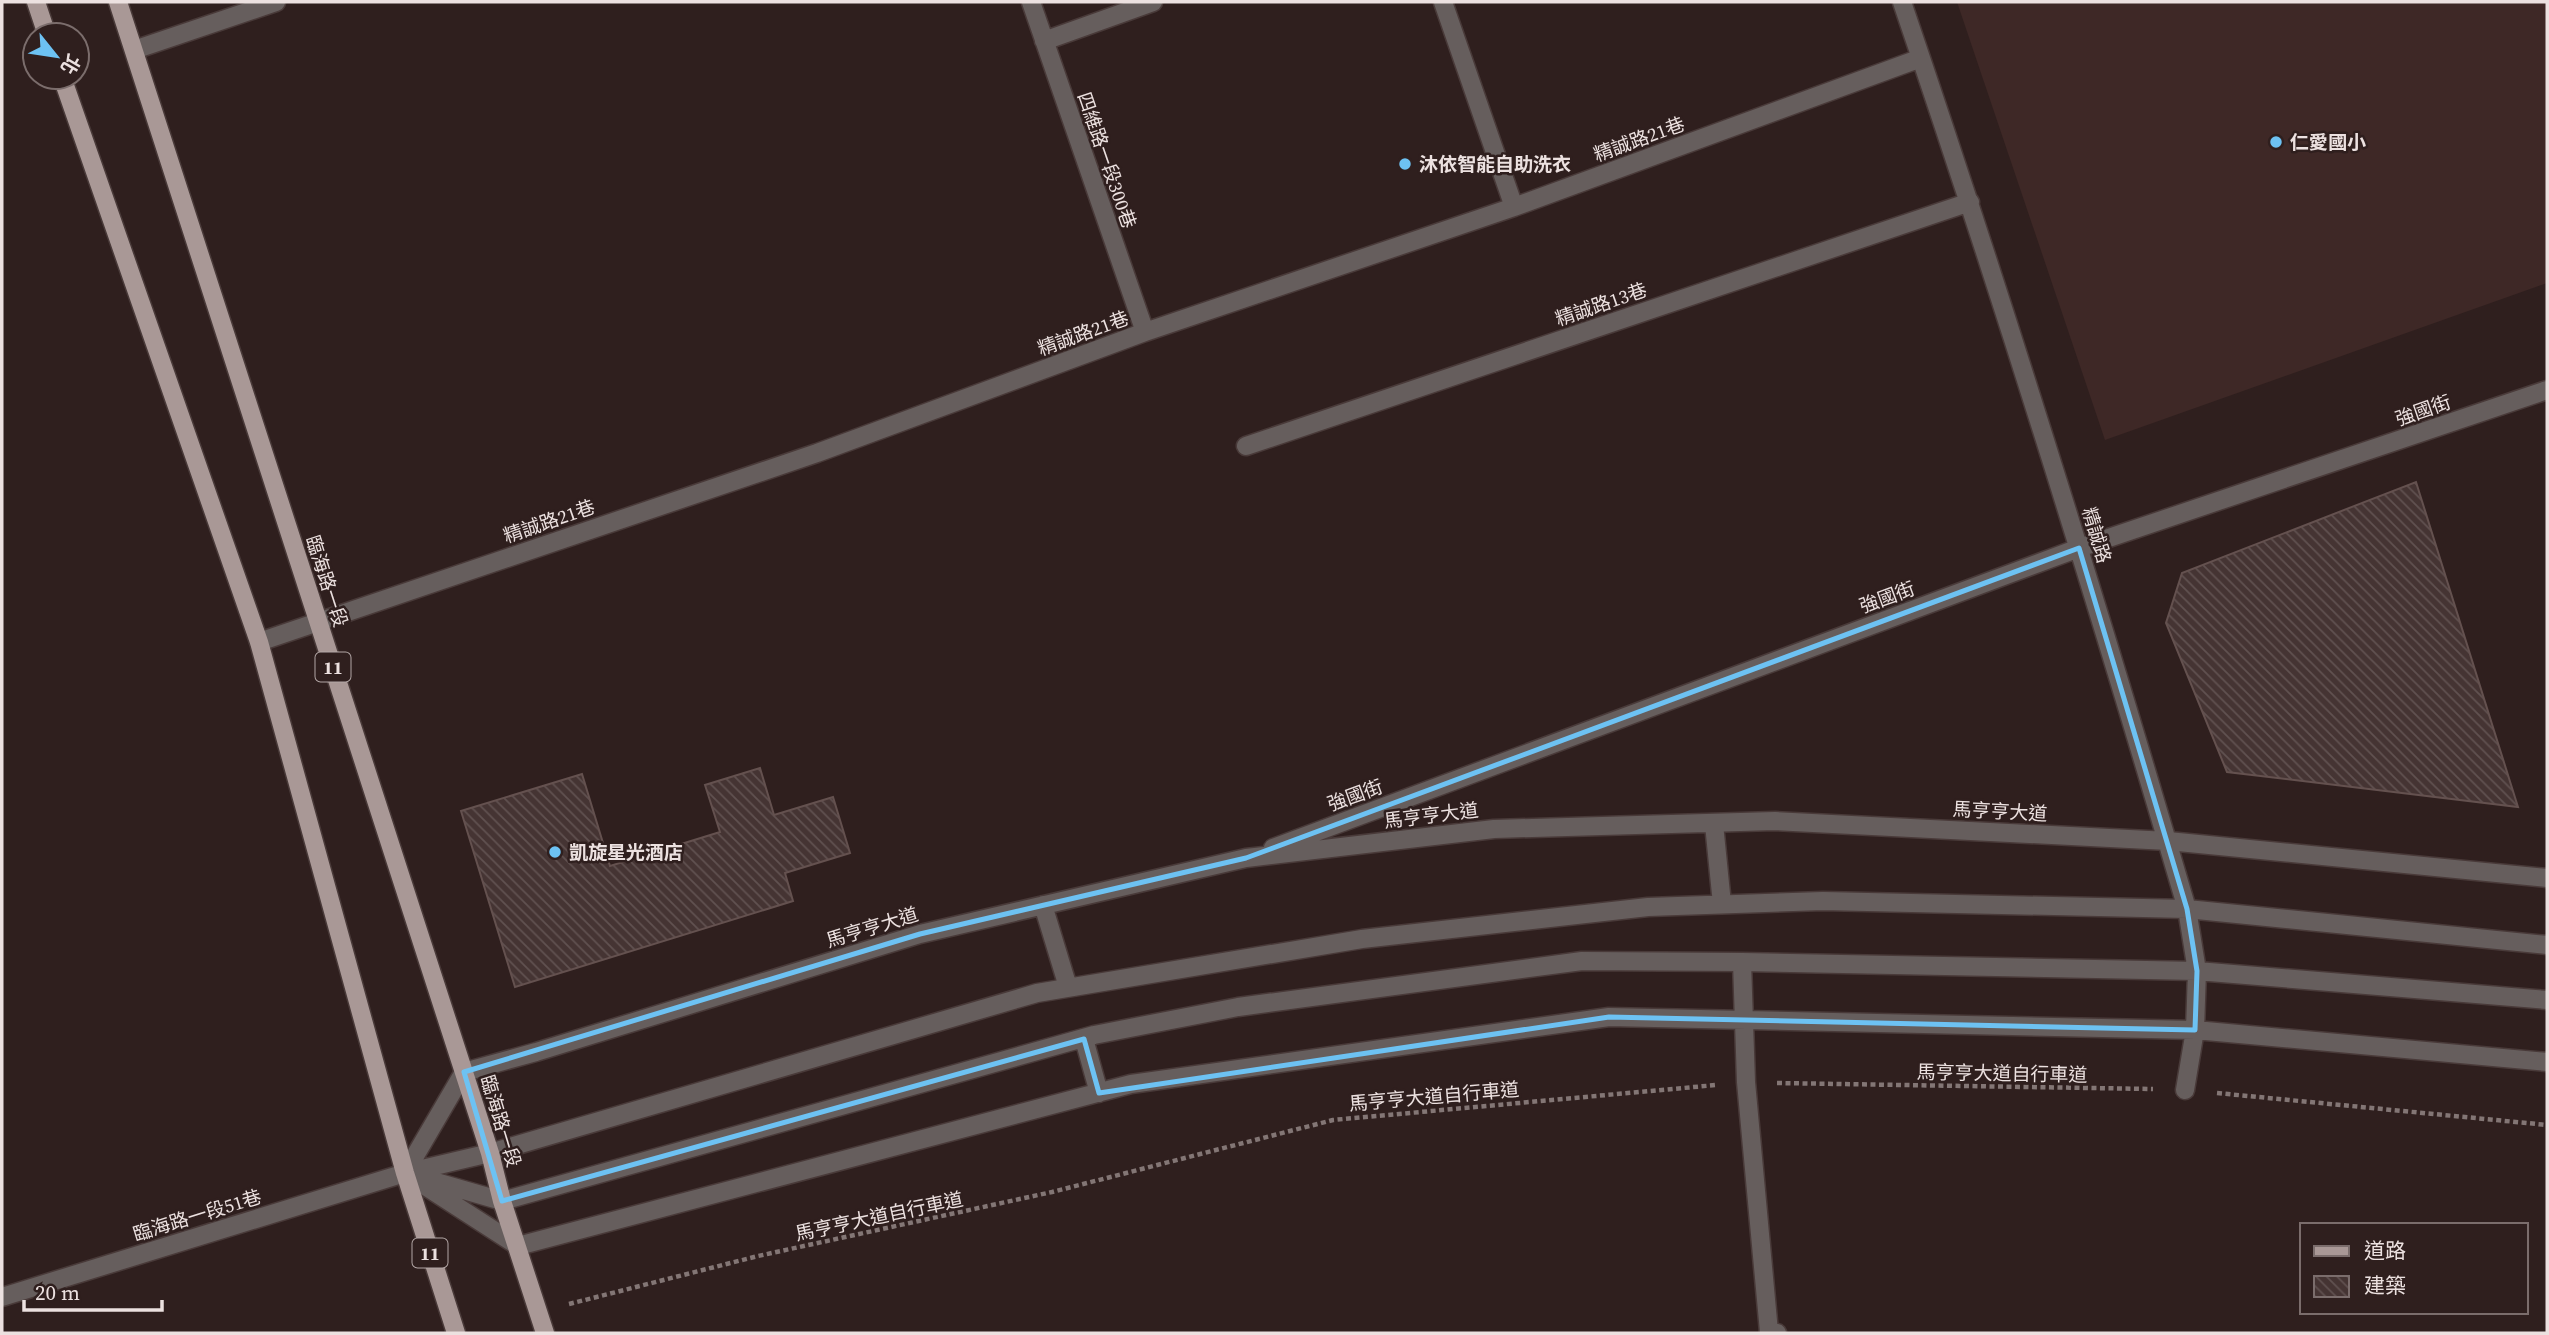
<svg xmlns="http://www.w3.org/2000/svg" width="2549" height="1335" viewBox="0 0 2549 1335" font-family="'Source Serif 4','Noto Sans TC',serif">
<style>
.built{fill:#3e2826}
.building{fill:url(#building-back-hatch);stroke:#64514f;stroke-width:2}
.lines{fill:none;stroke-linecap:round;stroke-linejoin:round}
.minor-casing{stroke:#493a39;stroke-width:21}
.major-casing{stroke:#493a39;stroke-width:21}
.path{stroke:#837675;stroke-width:4.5;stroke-dasharray:5 3.5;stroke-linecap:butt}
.minor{stroke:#665e5d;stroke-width:18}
.major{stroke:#a99896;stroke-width:18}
.marked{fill:none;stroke:#6dc2f3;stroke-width:5;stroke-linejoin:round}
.poi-dot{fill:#6dc2f3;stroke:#2f1f1e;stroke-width:2.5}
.labels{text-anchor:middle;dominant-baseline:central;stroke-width:5;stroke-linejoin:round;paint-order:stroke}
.shield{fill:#2f1f1e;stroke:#b3a7a6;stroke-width:2}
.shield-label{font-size:18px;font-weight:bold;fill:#ece1e0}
.street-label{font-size:19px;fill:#ece1e0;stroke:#2f1f1e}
.poi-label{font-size:19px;font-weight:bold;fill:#ece1e0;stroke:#2f1f1e;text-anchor:start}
</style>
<defs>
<pattern id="building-back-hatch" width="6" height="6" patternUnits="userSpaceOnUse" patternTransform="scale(1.75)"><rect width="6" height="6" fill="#453433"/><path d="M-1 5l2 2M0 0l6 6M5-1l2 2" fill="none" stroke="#605150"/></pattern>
</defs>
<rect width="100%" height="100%" fill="#2f1f1e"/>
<!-- built -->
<path class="built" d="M1957,2h590v281l-442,157z"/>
<!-- building -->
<path class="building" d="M2416,482l102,325 -291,-35 -61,-149 16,-50z
M760,768l14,47 59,-18 17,56 -65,20 8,28 -278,86 -54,-176 121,-37 28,92 110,-34 -15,-47z"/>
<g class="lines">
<defs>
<path id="minor" d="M1031,2l114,330
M1443,2l71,205
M1902,2c102,300 196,603 285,907l10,62 -2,59 -10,60
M1044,41l109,-39
M134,50l142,-48
M1246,446l724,-244
M259,642l558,-189 328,-121 369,-125 407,-149
M1714,824l8,80
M1273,848l806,-300 468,-158
M1043,905l25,82
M1742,962l4,120 23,250 8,1
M1084,1039l15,54
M405,1173l59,-101 72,-20 384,-118 326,-76 248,-29 281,-8 393,20 379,37
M405,1173l113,73 613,-162 478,-67 586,13 352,32
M422,1178l80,23 592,-166 144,-28 344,-46 160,1 455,9 350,29
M2,1297l403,-124 85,-20 547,-160 325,-54 286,-32 175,-6 364,8 360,36"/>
<path id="major" d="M36,2l11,33
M118,2l372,1151 12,48 43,132
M62,77l197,565 146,531 51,160"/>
</defs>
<!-- minor casing -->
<use href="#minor" class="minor-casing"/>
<!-- major casing -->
<use href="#major" class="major-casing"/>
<!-- path -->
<path class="path" d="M1777,1083l376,6
M2217,1093l330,32
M569,1304l189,-48 294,-64 281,-72 383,-35"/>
<!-- minor -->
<use href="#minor" class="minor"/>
<!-- major -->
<use href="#major" class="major"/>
</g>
<!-- marked area -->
<path class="marked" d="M2079,548l108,361 10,62 -2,59 -586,-13 -510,76 -15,-54 -582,162 -38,-129 456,-138 326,-76z"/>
<!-- markers -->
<g class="poi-dot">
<circle cx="2276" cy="142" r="7"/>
<circle cx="1405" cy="164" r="7"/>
<circle cx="555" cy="852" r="7"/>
</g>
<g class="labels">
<!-- shield labels -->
<g class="shield">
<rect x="315.5" y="652.5" width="35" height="29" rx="5"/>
<rect x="412.5" y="1238.5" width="35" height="29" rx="5"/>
</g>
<g class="shield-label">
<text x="333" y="667">11</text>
<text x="430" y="1253">11</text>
</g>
<!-- street labels -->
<g class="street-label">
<text transform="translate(1639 139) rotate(-20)">精誠路21巷</text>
<text transform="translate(1107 160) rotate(71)">四維路一段300巷</text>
<text transform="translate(1601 304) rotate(-19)">精誠路13巷</text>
<text transform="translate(1083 333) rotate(-20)">精誠路21巷</text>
<text transform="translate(2423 410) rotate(-19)">強國街</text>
<text transform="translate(549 521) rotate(-19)">精誠路21巷</text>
<text transform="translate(2097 535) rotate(73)">精誠路</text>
<text transform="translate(327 581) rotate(72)">臨海路一段</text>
<text transform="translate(1887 597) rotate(-20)">強國街</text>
<text transform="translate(1355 795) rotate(-20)">強國街</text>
<text transform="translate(2000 811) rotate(3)">馬亨亨大道</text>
<text transform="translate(1431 815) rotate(-7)">馬亨亨大道</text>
<text transform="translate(872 927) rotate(-17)">馬亨亨大道</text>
<text transform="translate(2002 1073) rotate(1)">馬亨亨大道自行車道</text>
<text transform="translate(1434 1096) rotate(-5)">馬亨亨大道自行車道</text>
<text transform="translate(501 1121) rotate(73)">臨海路一段</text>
<text transform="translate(197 1215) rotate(-17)">臨海路一段51巷</text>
<text transform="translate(879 1216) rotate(-12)">馬亨亨大道自行車道</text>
</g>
<!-- poi labels -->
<g class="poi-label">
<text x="2290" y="142">仁愛國小</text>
<text x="1419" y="164">沐依智能自助洗衣</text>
<text x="569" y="852">凱旋星光酒店</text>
</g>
</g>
<!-- border -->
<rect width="2549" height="1335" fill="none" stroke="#ece1e0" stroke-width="7"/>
<!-- legend -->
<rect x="2300" y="1223" width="228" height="91" fill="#2f1f1e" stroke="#7b6d6c" stroke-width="2"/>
<rect x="2314" y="1246" width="35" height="10" fill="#a99896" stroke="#7b6d6c" stroke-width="2"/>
<text x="2364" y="1258" font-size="21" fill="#ece1e0">道路</text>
<rect x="2314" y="1276" width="35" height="21" fill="url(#building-back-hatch)" stroke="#7b6d6c" stroke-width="2"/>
<text x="2364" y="1293" font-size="21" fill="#ece1e0">建築</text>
<!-- north arrow -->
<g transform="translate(56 56) rotate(120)"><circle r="33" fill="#2f1f1e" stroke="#7b6d6c" stroke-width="2"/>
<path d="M0-5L12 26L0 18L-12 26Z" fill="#6dc2f3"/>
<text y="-10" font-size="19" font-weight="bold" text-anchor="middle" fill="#ece1e0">北</text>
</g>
<!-- scale -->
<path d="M24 1300v10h138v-10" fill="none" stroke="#ece1e0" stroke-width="3.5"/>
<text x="35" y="1300" font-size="21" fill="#ece1e0" stroke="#2f1f1e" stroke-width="5" paint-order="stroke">20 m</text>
</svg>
